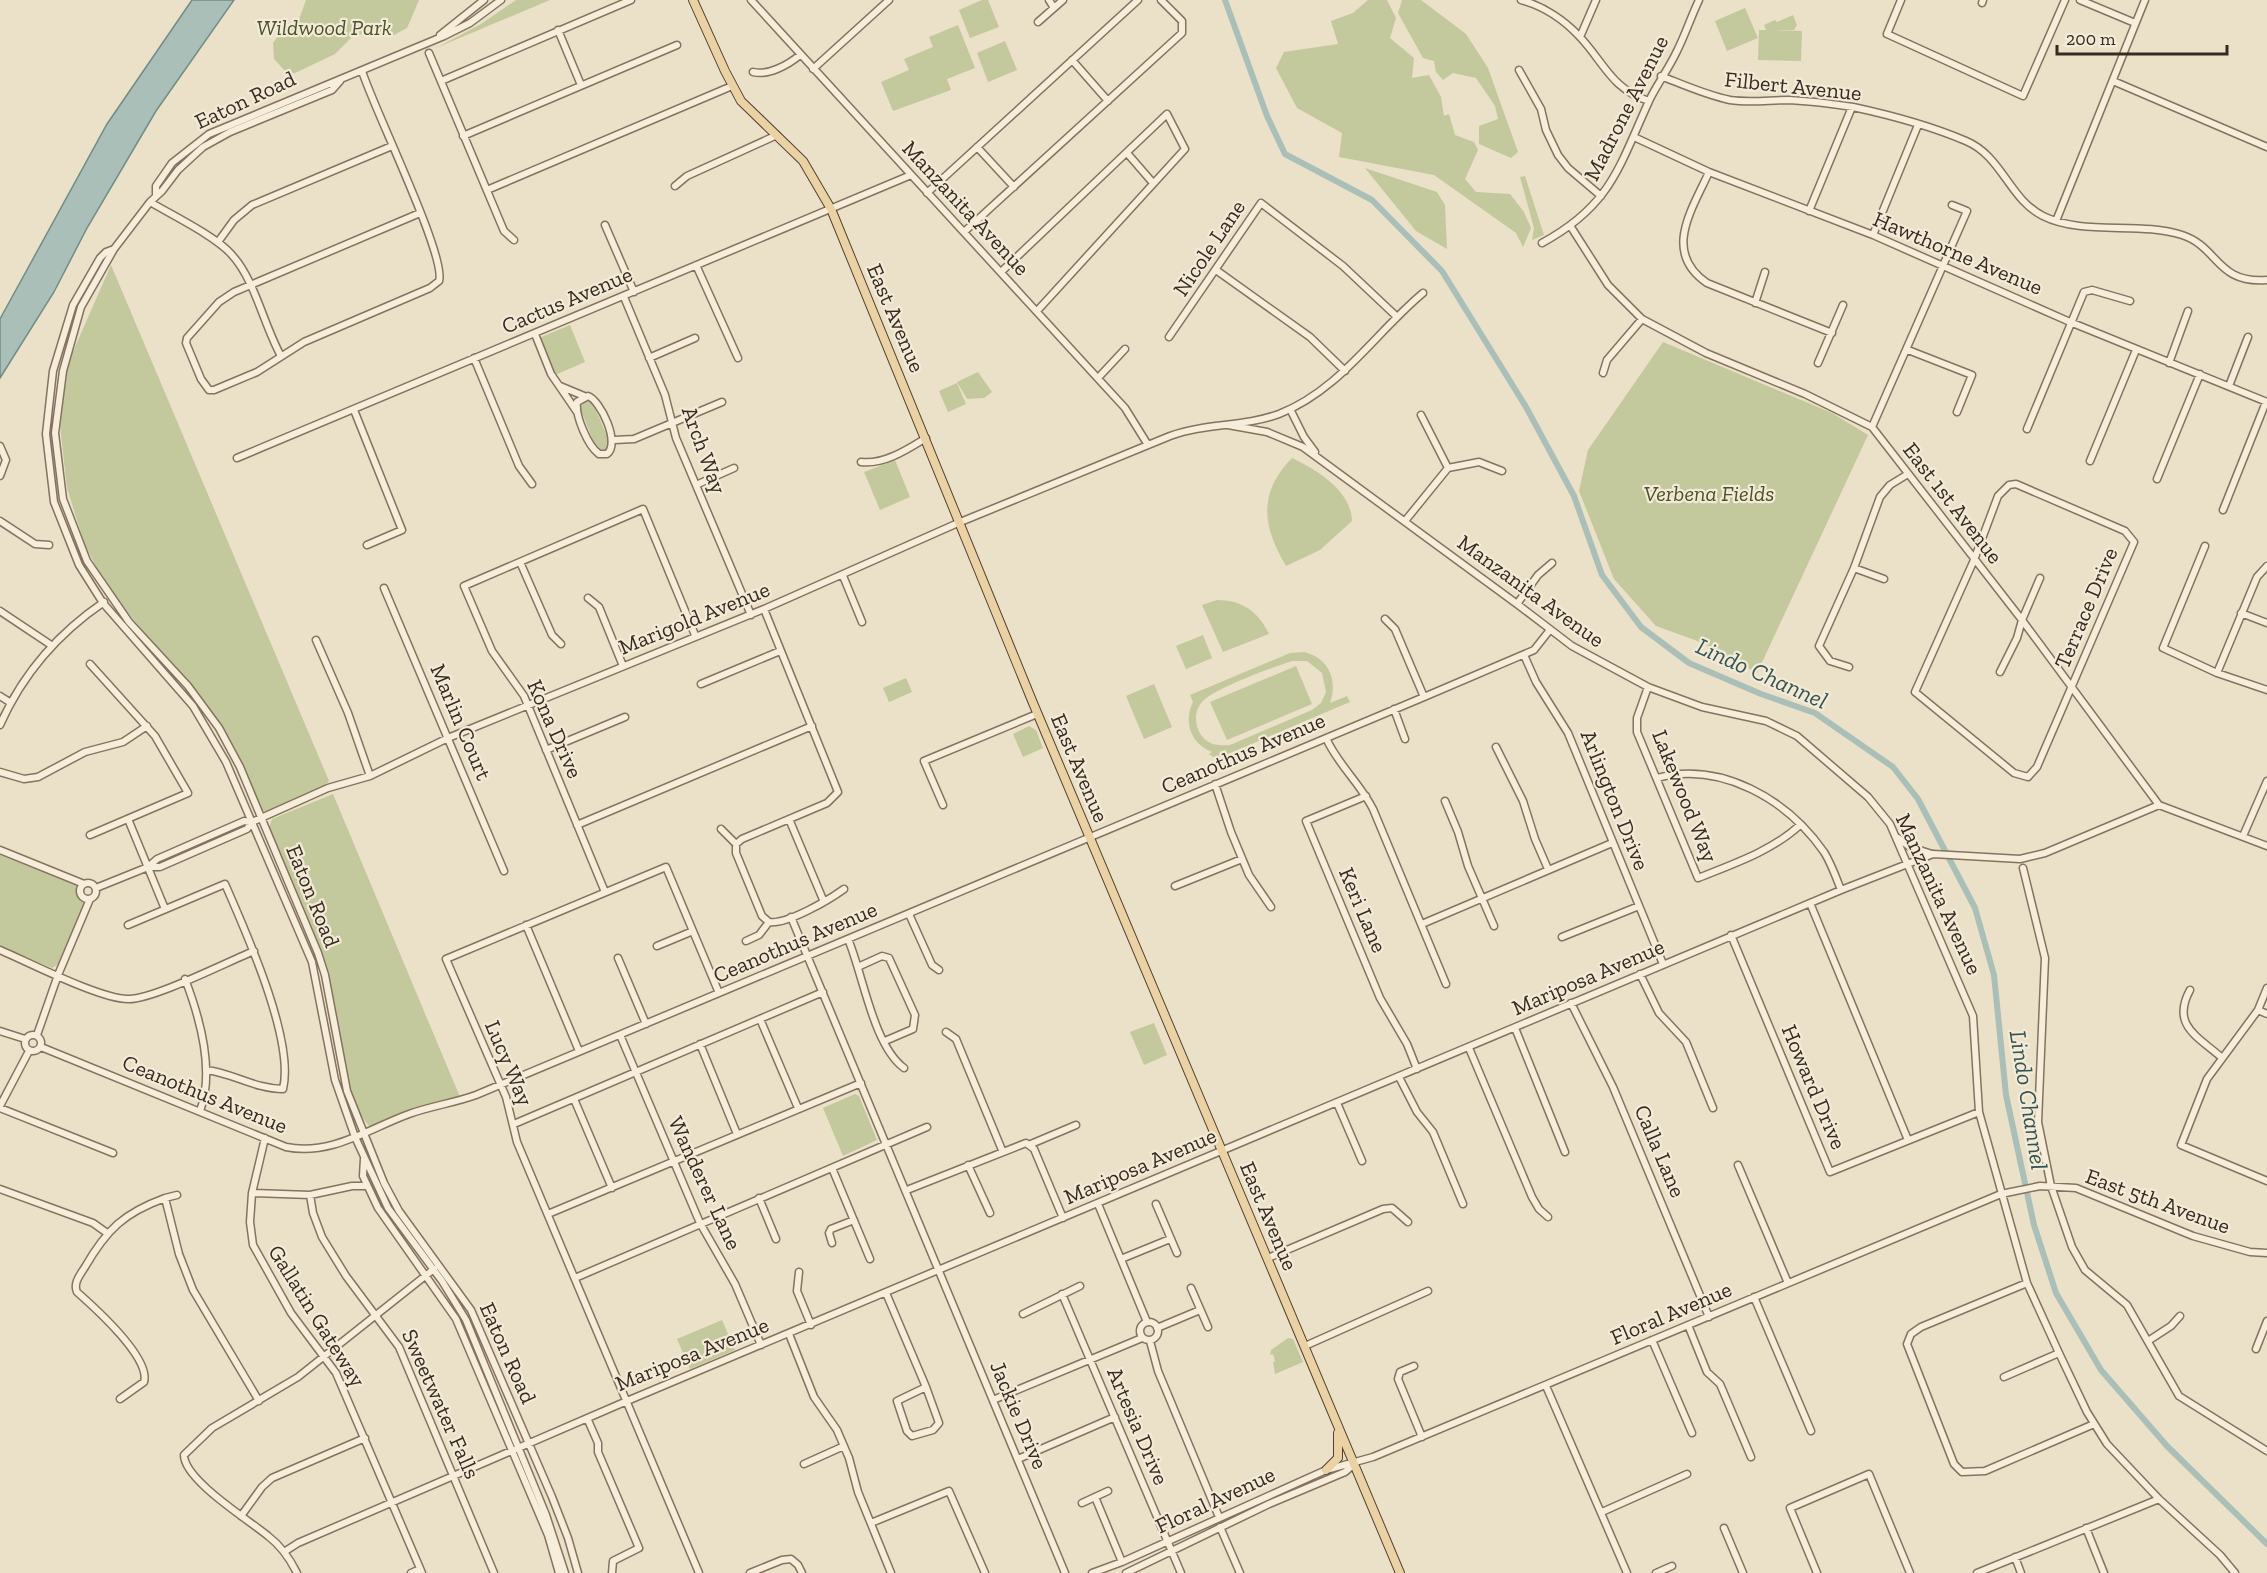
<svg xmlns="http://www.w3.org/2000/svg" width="2267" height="1573" viewBox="0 0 2267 1573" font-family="'Zilla Slab',serif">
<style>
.green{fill:#c4c89d;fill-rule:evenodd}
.water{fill:#a9bfb8;stroke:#708d85;stroke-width:1.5}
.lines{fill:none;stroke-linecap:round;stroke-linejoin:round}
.canal{stroke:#a9bfb8;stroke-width:6}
.minor-casing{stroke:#85725f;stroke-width:9}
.major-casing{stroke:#544132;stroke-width:10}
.minor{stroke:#f6eddb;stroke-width:6}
.major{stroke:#ead2a4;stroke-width:8}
.labels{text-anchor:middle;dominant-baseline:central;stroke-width:4.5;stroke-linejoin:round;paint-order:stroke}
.park-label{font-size:22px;font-style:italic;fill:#495229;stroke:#f3ead7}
.street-label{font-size:22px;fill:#372b21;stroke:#f3ead7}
.water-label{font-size:24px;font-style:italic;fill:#325552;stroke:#f3ead7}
</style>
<rect width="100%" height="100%" fill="#ebe0c8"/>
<!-- green -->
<path class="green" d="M306,0h113l-12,28 -13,7 -32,-1 -10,3 -17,17 -40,19h-8l-13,-14 -1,-16 5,-7 19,-11z
M516,0h34l-114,48 45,-24z
M982,0h6l11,27 -29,11 -11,-28z
M1368,0h19l9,18 -6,20 24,20 -2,20 17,-3 12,22 3,19 5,-2 6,21 19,7 4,8 -13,29 11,13 34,2 14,18 7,16 -8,19 -7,-14 -82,-58 -95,-18 3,-24 -45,-25 -21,-40 8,-16 54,-8 -7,-23 22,-8z
M1402,0h19l45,34 22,34 30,84 -7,6 -32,-14v-18l19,-7 -3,-13 -19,-28 -23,-5 -10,7 -7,-8 -2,-11 -11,-3 -25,-45z
M1745,8l13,30 -31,13 -12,-30z
M1793,15l4,10 -3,5h-22l30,1 -1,30 -43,-1 1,-30h7l-2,-5 11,-5 2,2z
M958,25l17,43 -28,11 4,11 -58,21 -12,-29 28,-12 -5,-11 29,-12 -4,-10z
M1005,41l12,29 -29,12 -11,-29z
M1365,168l72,24 8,13 2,44 -31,-18z
M1525,176l19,59 -12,5 2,-12 -14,-51z
M111,265l218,516 -8,8 -53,23 -8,-2 -25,-59 -18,-29 -111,-136 -22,-43 -17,-55 -7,-62 8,-63z
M570,325l15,37 -30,13 -16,-37z
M1663,342l169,71 36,22 -111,238 -54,-30 -47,-17 -42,-47 -35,-88 9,-41z
M978,372l14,20 -8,6 -17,1 -10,-17z
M957,383l9,21 -18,8 -9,-21z
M585,400l8,3 17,40 -4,8 -5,1 -5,-4 -16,-40z
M1292,458c25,12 59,32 60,63l-32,29 -34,16c-24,-40 -28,-73 6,-108z
M895,460l15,37 -30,13 -16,-38z
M1217,600c25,0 41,11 52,34l-46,18 -21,-47z
M1203,635l9,23 -26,11 -10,-23z
M1304,652c25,6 34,28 26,51l17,-7 3,6 -134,57 -7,-5 3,-2c-21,-8 -29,-30 -19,-50l-3,-7 100,-42zM1292,661h15l15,12 4,19 -5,11 -9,7 -82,35c-12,1 -22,0 -29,-10 -7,-11 -7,-25 2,-34 12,-13 71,-34 89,-40z
M1296,666l16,38 -85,36 -17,-38z
M906,678l6,14 -23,10 -6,-14z
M1154,684l18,43 -28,12 -18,-43z
M1029,726l7,4 7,18 -20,9 -10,-23z
M333,794l127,303 -90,30 -13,-16 -15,-52 -14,-85 -59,-146 3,-9z
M0,854l77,32 8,20 -23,56 -10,6 -52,-21z
M1154,1023l13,32 -23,10 -14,-33z
M855,1094l4,2 18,44 -34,16 -20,-48z
M722,1320l13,30 -45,19 -13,-30z
M1288,1338l5,1 10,23 -28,12 -2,-12 2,-1 -2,-7 -3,1 1,-5z"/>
<!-- water -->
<path class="water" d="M192,0h42l-78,111 -69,117 -33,64 -54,86v-59l107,-195z"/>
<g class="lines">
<!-- canal -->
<path class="canal" d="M1225,0l42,116 18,38 87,46 70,71 84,136 48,89 28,79 39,52 48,36 72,31 54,19 78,54 25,32 57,109 19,67 12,120 28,130 22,68 45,77 66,76 100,98"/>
<defs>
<path id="minor" d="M751,0l374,408 23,37
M1049,0l5,8
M1521,0c22,6 43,20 58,36 25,26 32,53 70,65
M1901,0l-14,34 136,62 42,-96
M2080,0l55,23
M1982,3l1,-3
M1038,22l25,-22
M558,30l23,55
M440,35l44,-35
M1580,37l16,-37
M429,53l75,178 10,9
M1072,60l36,41
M813,69l76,-69
M1519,70l22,39 5,21 12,25 10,13 33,28
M362,71c11,36 85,186 77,210l-9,7 -126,54 -47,30 -43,18h-5l-8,-11 -15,-36 1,-5 32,-36 15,-10 186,-79
M753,72c15,4 35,-7 47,-17
M1661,76c23,9 45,19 69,24 20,3 39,0 59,0 21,1 44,4 64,7 37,8 78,19 113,34 36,15 43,58 77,75 40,20 97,5 139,19 37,12 34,49 85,45
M340,81l-8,9 -102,42 -27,15 -25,23 -16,21 -12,11 -36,47 -33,58 -18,64 -8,62 8,66 24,62 42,61 59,64 31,42 21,39 78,186 7,22 22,116 37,92 15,28 72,99 81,187 16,41 10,35
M441,81l190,-81
M2113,81l154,66
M463,136l214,-91
M1634,137l75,35 164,63 197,87 197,80
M977,147l37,40
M1127,153l26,30
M1709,172c-17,38 -47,80 -2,111l125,50
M675,186l12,-10 90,-41
M487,190l245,-104
M927,193l211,-193
M156,195v-9l16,-23 37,-29 235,-98 26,-13 31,-23
M150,202c22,13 67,35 82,53 23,25 32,71 49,101
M1809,211l43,-104
M2056,221l89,-221
M605,225l29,67
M1571,227l37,58 34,34 64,34 99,41 67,33 150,193 137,185 108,41
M964,232l218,-199v-12l-21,-21
M1873,235l45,-110
M218,242l16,-22 18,-15 140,-59
M1542,243c70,-38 77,-77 108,-144 8,-16 19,-31 27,-48 8,-16 14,-34 22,-51
M114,249l-8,3 -6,6 -27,47 -20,66 -7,63 8,68 25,63 24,38 90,103 33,56 86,200 23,118 20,57 33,71 54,73 24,39 80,195 19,58
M696,265l42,93
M1216,270l94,67 35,34
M1001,272l166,-158 18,35 -148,162
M624,297l41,98 11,43 75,177
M1755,303l10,-31
M535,334l16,40 26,38
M1169,337l92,-134 82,63 52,49
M1908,350l64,25 -15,37
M474,358l45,108 13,18
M649,358l46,-20
M1818,363l25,-58
M2169,363l19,-52
M1603,373l4,-13 35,-41
M1098,378l27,-29
M560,386l24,10
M2229,386l19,-49
M588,396c12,4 33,47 19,58h-8c-11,-8 -24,-38 -22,-52z
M1290,409l14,28 11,15
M354,410l48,120 -35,15
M1421,415l27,53
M1228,425l39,7 36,15 214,157 55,42 76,41 54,20 64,14 31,15 71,61 22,27 83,192 6,96 48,171 32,70 28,59 20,32 52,55 61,56 15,18
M1872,427l95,-216 -15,-6
M2027,429l57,-137 8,-2 38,11
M614,440l20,-1 88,-37
M0,446l6,14 -6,16
M237,458l674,-283
M2090,461l46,-111
M861,462c23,3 47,-13 65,-24
M2157,479l43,-105
M2016,484l109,47 9,11 -97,225 -9,10 -14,-4 -99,-81 59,-132 24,-64 11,-11z
M696,485l38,-17
M2223,510l43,-108
M0,521l35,23 14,1
M1405,521l43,-53 31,-6 23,9
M2205,546l-42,102 54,25 50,17
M520,562l32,73 9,9
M1854,568l30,11
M843,576l19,46
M384,588l120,283
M588,598l11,9 24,59
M1517,604l21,-29 14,-12
M764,609l74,183 -11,11 -85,36 -6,5v9l26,63 7,6c17,3 60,-22 75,-33
M0,611l51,34
M2241,613l26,10
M1385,619l10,10 29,68
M316,640l32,73 22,63
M1524,655l12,27 32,51 95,231
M1849,667l-19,-6 -11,-15 35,-78 26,-71 10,-12 18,-11
M2000,672l17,-34 5,-18 18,-42
M2217,673l40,-96 10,-11
M701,684l79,-33
M1648,687l-11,31v14l61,146c35,-14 74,-27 102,-53
M0,696l11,7
M1394,709l11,30
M0,725c23,-52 57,-91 104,-123
M1326,738c12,27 34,45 47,71l73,175
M1496,747l27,54 12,38 13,30
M546,750l79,-33
M0,772l24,7 14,-2 47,-25 38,-10 24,-16
M1657,778c64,-17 130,21 167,74 7,11 12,25 17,38
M1215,784l16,48 18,43 22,32
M1366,796l-60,25 74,177 27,46 10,25
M1445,801l13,31 10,34 26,60
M943,805l-19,-44 113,-47
M128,819l37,90
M789,819l35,83
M577,825l235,-99
M721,829l15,15
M90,835l98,-42 -33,-57 -65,-72
M2243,836l24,-55
M1898,838l12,9 22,7
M0,850l84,34
M148,867l9,-8 87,-38 8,1 76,-34 42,-12 78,-38 316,-129 194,-86 212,-87c36,-13 73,-9 109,-22 61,-24 95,-80 144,-121
M2023,868l22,90 -7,164 13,64 21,61 13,23 42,35 52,91 88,55
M80 891a8 8 0 1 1 16 0a8 8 0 1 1-16 0Z
M1175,886l67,-27
M96,888l52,-21h12l87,-38 5,-7
M605,892l-81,-196 -32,-45 -28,-65 179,-77 52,126
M1810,903l98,237
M909,914l23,51 7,5
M791,917l274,656
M1422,924l190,-81
M128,925l97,-41c20,46 70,156 58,205 -28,0 -50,-16 -77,-19
M526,925l53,126
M1731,935l99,237 149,-60
M1562,937l77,-31
M848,939c15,35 25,106 56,129
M746,941l13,-6 10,-13
M657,946l36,-15
M0,950c28,12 102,50 129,49 25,0 98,-37 125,-48
M618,958l28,66
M860,966l22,-10 7,2 26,57 -2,14 -28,12
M1640,974l19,39 27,29 27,66
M185,979c15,39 30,92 15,132
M2267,988l-9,22 -51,69 -26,66 86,36
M2190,990c-19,35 7,46 31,67
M1571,1003l42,84 96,230
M2258,1010l9,4
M760,1019l38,89
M1515,1028l50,124
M0,1031l25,8
M946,1032l10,7 46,111
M25 1043a8 8 0 1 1 16 0a8 8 0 1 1-16 0Z
M37,1035l21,-60 32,-76
M620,1035l80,188 35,61 26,61
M700,1044l37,90
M41,1047l245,100c45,9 82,-18 123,-33 22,-8 45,-11 67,-19l948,-398 110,-47 15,-19
M1469,1048l63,149 7,12 9,8
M1399,1077l18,35 16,20 30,72
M574,1099l38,89
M1337,1103l25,58
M0,1106l29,-55
M0,1108l113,45
M514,1124l309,-132
M265,1138l-13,55 -2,29 3,23 38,68 45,60 86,200
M1031,1144l45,-19
M364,1159l-1,17 15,32 78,111 92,216 11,38
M968,1165l22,48
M1738,1165l50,118
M832,1168l38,91
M0,1189l93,34 14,10
M907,1190l119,-47 8,6 29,69
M252,1193l58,2 42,-9h15
M177,1195l-12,3 14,56 14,36 66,111
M310,1195l3,18 9,24 24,39 53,71 95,226
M759,1198l17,41
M1098,1204l49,118
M1156,1204l21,49
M548,1214l313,-131
M832,1243l-3,-10 2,-4 23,-9
M1268,1258l115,-49 9,-1 16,14
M1121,1259l49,-20
M799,1272l-2,19 14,34
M575,1278l352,-151
M2027,1283l-106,44 -10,7 -4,10 47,120 8,8 23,-1 109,-47
M1191,1288l17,39
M886,1293l40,94 -29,14 10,30 5,5 21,-6 6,-7 -13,-36
M1062,1294l119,279
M1754,1297l57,134
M1023,1314l57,-28
M1140 1331a9 9 0 1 1 18 0a9 9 0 1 1-18 0Z
M1688,1325l19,47 13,12 31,73
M1157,1328l43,-18
M789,1334l25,63 23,33 12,28 9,34 33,81
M1652,1340l40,93
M1150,1341l8,30 61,146
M2148,1341l23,-15 9,-10
M1305,1346l123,-55
M2256,1349l11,-28
M1414,1366l-14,6 -2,7 24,58
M2004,1377l55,-24
M1546,1386l81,187
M120,1399l24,-17c7,-24 -50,-75 -67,-90 -4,-9 3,-17 8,-25 22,-38 39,-54 80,-69
M993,1400l149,-62
M587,1418l11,25v9l41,96 -26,13 -1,12
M1018,1459l97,-42
M804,1464l40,-18
M1095,1497l27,65
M1082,1503l26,-12
M1602,1512l85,-38
M241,1516l21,-29 10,-9 93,-40
M871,1523l78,-32 36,82
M1220,1527l20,46
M1724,1528l19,45
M2086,1528l18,45
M284,1552l14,-9 329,-142 1214,-511 92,-36 87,5 25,-6 114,-48
M2015,1557l6,16
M297,1573c-7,-14 -17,-28 -29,-37 -19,-16 -84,-56 -84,-81l28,-27 86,-51 136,-108
M411,1573l9,-4
M699,1573l-182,-431 -11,-45 -60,-138 220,-92 53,126
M750,1573l32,-13 9,-1 7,6 4,8
M1092,1573l30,-11 204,-92 47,-13 628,-263 39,-8 36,2 117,48 57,16 17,1
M1126,1573l143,-69 76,-32 8,-7
M1656,1573l16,-7
M1817,1573l-27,-65 79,-34 41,99
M1977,1573l182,-74"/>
<path id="major" d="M693,0l32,71 16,30 62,60 28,48 202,494 367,870
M1326,1470l12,-12v-25"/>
</defs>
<!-- minor casing -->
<use href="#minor" class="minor-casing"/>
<!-- major casing -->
<use href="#major" class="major-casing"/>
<!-- minor -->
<use href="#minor" class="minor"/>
<!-- major -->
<use href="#major" class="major"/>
</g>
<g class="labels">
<!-- park labels -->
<g class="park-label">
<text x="324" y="27">Wildwood Park</text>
<text x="1709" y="493">Verbena Fields</text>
</g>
<!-- street labels -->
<g class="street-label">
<text transform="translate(1793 86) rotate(6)">Filbert Avenue</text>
<text transform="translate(245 100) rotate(-25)">Eaton Road</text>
<text transform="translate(1626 108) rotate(-63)">Madrone Avenue</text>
<text transform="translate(966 208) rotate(47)">Manzanita Avenue</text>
<text transform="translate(1209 248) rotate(-56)">Nicole Lane</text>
<text transform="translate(1958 253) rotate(23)">Hawthorne Avenue</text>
<text transform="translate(567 300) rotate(-23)">Cactus Avenue</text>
<text transform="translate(896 318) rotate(67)">East Avenue</text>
<text transform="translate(704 450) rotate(70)">Arch Way</text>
<text transform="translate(1953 503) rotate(52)">East 1st Avenue</text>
<text transform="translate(1531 591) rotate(36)">Manzanita Avenue</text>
<text transform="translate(2086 608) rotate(-67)">Terrace Drive</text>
<text transform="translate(694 618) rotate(-22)">Marigold Avenue</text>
<text transform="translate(461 722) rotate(67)">Marlin Court</text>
<text transform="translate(555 729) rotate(66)">Kona Drive</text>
<text transform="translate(1243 753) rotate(-23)">Ceanothus Avenue</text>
<text transform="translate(1080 768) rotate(67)">East Avenue</text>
<text transform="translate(1685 796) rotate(68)">Lakewood Way</text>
<text transform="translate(1615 800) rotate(68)">Arlington Drive</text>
<text transform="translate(1939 894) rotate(65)">Manzanita Avenue</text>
<text transform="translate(313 896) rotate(68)">Eaton Road</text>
<text transform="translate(1363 910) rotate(67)">Keri Lane</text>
<text transform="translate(795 942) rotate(-23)">Ceanothus Avenue</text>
<text transform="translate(1588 977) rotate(-23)">Mariposa Avenue</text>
<text transform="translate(509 1063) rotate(67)">Lucy Way</text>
<text transform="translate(1814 1087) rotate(67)">Howard Drive</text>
<text transform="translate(205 1094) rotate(22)">Ceanothus Avenue</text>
<text transform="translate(1660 1151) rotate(67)">Calla Lane</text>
<text transform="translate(1140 1166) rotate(-23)">Mariposa Avenue</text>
<text transform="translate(705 1183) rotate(65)">Wanderer Lane</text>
<text transform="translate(2158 1201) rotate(20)">East 5th Avenue</text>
<text transform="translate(1269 1216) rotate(67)">East Avenue</text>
<text transform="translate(1671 1313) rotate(-23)">Floral Avenue</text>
<text transform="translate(317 1316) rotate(58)">Gallatin Gateway</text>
<text transform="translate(508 1353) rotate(66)">Eaton Road</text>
<text transform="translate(692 1354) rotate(-22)">Mariposa Avenue</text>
<text transform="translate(441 1404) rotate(66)">Sweetwater Falls</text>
<text transform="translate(1019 1415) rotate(67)">Jackie Drive</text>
<text transform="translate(1138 1426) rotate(67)">Artesia Drive</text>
<text transform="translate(1215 1500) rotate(-25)">Floral Avenue</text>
</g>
<!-- water labels -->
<g class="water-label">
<text transform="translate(1762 673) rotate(24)">Lindo Channel</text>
<text transform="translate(2029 1100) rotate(81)">Lindo Channel</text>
</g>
</g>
<!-- scale -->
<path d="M2057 45v9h170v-9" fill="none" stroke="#372b21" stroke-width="3"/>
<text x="2066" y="45" font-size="18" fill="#372b21" stroke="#f3ead7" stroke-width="4.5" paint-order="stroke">200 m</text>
</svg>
